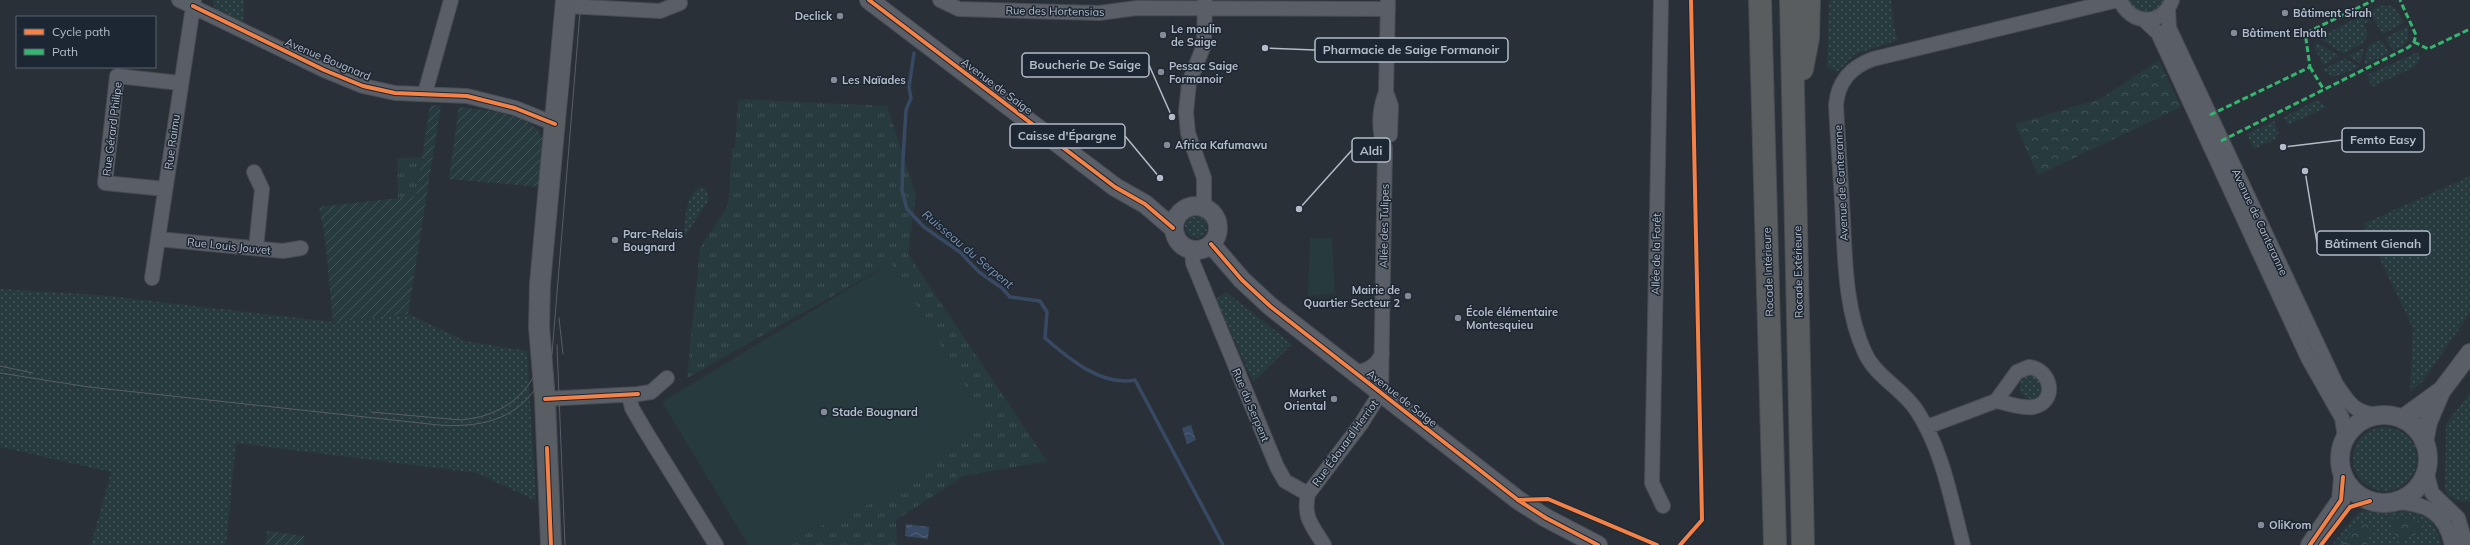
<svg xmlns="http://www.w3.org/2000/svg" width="2470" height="545" viewBox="0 0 2470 545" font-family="Mulish,sans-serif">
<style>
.grass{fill:url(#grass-dots)}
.forest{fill:url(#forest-crowns)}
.park{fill:url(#park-tufts)}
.garden{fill:url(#garden-furrows)}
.pitch{fill:#273a3e}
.water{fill:url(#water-waves)}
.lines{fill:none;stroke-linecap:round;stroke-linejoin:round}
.stream{stroke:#384963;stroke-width:3.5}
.minor-casing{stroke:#484c53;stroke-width:16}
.tertiary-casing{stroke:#484c53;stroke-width:20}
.secondary-casing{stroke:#484c53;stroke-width:22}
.motorway-casing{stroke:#474c53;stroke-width:24}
.minor{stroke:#5a5e66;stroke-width:14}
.tertiary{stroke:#5a5e66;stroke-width:18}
.secondary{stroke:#595d64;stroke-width:20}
.motorway{stroke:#5a5d60;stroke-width:22}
.tram{stroke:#595d64;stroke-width:1}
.quiet{stroke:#33b770;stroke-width:3;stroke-dasharray:6 3;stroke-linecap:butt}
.cycleway-casing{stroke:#1d2633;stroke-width:6}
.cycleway{stroke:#f48246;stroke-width:4}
.poi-dot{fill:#848b96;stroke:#1d2633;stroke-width:1.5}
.labels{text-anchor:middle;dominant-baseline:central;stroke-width:3;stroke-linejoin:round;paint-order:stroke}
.street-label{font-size:11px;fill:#b4bcc9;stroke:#1d2633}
.poi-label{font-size:11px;font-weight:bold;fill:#b4bcc9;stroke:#1d2633;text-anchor:start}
.water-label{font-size:12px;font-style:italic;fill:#7c92b1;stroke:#1d2633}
.leader{fill:none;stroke:#b4bcc9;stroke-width:1.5}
.callout-dot{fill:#b4bcc9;stroke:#1d2633;stroke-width:1.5}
.callout{fill:#1d2633;stroke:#b4bcc9;stroke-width:1.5}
.callout-label{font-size:12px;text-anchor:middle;font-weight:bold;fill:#b4bcc9}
</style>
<defs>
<pattern id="grass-dots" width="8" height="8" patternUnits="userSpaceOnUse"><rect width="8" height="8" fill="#273a3e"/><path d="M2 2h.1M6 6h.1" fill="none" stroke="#445559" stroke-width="1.8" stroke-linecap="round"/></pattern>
<pattern id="forest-crowns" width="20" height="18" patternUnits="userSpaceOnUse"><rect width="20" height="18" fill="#273a3e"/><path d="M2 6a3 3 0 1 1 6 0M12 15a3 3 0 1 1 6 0" fill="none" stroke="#445559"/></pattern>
<pattern id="park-tufts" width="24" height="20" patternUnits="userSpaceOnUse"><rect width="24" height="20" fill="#273a3e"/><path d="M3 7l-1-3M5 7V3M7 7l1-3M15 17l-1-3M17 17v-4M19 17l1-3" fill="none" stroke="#445559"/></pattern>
<pattern id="garden-furrows" width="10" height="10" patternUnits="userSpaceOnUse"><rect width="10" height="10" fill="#273a3e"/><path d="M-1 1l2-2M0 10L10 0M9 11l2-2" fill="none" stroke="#445559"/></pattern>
<pattern id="water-waves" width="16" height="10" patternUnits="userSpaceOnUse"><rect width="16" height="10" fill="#384963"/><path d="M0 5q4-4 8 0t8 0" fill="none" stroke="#526178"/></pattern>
</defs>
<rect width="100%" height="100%" fill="#2a3038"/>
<!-- grass -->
<path class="grass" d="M212,0h32v24l-29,-15z
M1829,0h62l3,27 4,13 -43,14 -18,18 -10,-5z
M2128,0h36c-8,16 -28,17 -36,0z
M2388,5l7,3 9,15 -21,11 -14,-22 11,-6z
M2365,14l5,7 -7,3 5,10 -4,8 -20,12 -26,-16z
M2408,26v14l-6,7 -9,3 -8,-12z
M2381,40l9,13 -26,12 4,-19z
M2316,42l23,14 -16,9 -8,-17z
M2364,48l-4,15 -12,-7z
M2418,52l3,6 -7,9 -42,20 -5,-12z
M2345,58l14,9 -25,10 -12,-7z
M2317,100l10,7 -39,18 -4,-8z
M2274,121l5,12 -3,2 1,3 -23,11 -7,-15z
M2470,176v137l-47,68 -13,11 3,-64 -50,-104z
M701,186l6,4 2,9 -23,36h-2c2,-18 0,-38 17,-49z
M1185 227a11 11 0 1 1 22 0a11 11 0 1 1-22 0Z
M0,289l99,6 234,27 75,-8 57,27 62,10 9,150 -59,-28 -241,-30 -10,102h-135l20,-73 -111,-25z
M1226,292l66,52 -39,38 -37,-83z
M2020 387a12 12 0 1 1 24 0a12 12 0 1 1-24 0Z
M2470,393v108c-11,2 -19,-2 -25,-10l1,-67z
M2353 459a32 32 0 1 1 64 0a32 32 0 1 1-64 0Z
M2404,510l25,8 10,18 2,9h-109l25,-31 5,-3z"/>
<!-- forest -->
<path class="forest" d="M2159,60l22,47 -143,68 -23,-51 85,-25z
M2402,517l22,7 1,6 -27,12 -10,-24z
M2360,522l11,4 -4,19h-26z"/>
<!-- park -->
<path class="park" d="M738,99l149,7 29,88 -8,60 139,207 -83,15 -68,44 1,25h-118l110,-50 2,-232 -204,115 13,-130 28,-43 4,-57h3z
M422,157l-6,39 -18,2 -1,-40z"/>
<!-- garden -->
<path class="garden" d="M430,105h11l-33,209 -75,8 -8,-84 -6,-31 97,-11z
M459,107c22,3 76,6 83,31 4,11 -2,37 -3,49l-90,-8z
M267,531l37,5 -1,9h-37z"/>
<!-- pitch -->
<path class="pitch" d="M1310,238h22l3,56 -27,2z
M891,263l96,159 -98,73 -110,50h-31l-86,-143z"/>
<!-- water -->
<path class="water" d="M1191,425l5,15 -9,4 -5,-16z
M906,524l23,3 -1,12 -23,-3z"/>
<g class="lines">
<!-- stream -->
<path class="stream" d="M914,53l-5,34 2,11 -5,12 -3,49 -1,32 5,18 17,18 36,25 19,20 23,16 8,9 30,4 7,11 -2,26c23,20 57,49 90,42l88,165"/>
<defs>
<path id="minor" d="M179,0l145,70 39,16 32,7 72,3 48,12 40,16
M940,0l19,9 140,4 38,-5 251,1
M1388,0l-2,92 5,14 -1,29
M1661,0l-9,483 11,23
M2120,0c10,25 43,27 52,0
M566,6l94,5 20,-8
M2168,9l1,19 167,356c13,19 17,28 41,31
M2144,20l14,13 150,325 34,60 3,19
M425,93l26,-93
M254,172l8,17 -6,59
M165,189l-60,-6 12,-107 63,7
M1204,207v-29l-16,-45 -2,-21 3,-29 15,-38 1,-44
M158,239l125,12 18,-3
M1192,250l1,13 84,204 8,14 23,13
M152,278l42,-278
M2029,367c24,3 28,36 4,40 -11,2 -26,-4 -37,-6l21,-29z
M1354,372c13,0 24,-7 28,-19
M629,395l3,13 14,24 70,113
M545,399l93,-5 13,-2 16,-14
M1927,427l69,-26
M2426,471l6,22 26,25 8,27
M2394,502c32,1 51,10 58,43
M1324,545c-12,-20 -21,-27 -16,-51l53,-70 20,-32 4,-244c-7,-19 -6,-38 1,-56
M1963,545c-12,-45 -20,-94 -46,-134 -14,-22 -41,-34 -52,-58 -19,-40 -20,-90 -22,-133 -2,-39 -5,-77 -7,-115 2,-24 15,-38 37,-46l245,-59"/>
<path id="tertiary" d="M869,0l246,187 30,17 28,24
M1174 228a22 22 0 1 1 44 0a22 22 0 1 1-44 0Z
M1211,244l31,36 28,26 248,194 28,18 52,27
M2340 459a44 44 0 1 1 88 0a44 44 0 1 1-88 0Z
M2402,419l40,-29 28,-37
M2424,442l4,-20 12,-28
M2310,545l31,-45 2,-23"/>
<path id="secondary" d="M551,545l-6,-146 -6,-72 1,-43 26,-284"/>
<path id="motorway" d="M1760,0l15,545
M1791,0l12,545
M1802,69l6,-31 1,-38"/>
</defs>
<!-- minor casing -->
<use href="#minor" class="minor-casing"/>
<!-- tertiary casing -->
<use href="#tertiary" class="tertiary-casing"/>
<!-- secondary casing -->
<use href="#secondary" class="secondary-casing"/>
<!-- motorway casing -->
<use href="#motorway" class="motorway-casing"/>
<!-- minor -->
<use href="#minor" class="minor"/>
<!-- tertiary -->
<use href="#tertiary" class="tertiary"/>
<!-- secondary -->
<use href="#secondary" class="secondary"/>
<!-- motorway -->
<use href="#motorway" class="motorway"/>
<!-- tram -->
<path class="tram" d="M567,98l8,-98
M559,318l4,36
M557,345l8,200
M0,366l33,7
M0,373l89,14 350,38c57,4 95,-14 113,-71l29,-354
M371,412l90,8c55,-5 82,-41 88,-93"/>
<!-- quiet -->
<path class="quiet" d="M2414,42l14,7 42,-20
M2310,67l14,23
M2210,115l100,-48 -4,-28 4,-8 64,-31
M2221,141l188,-94 5,-5 2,-7 -16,-35"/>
<defs>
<path id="cycleway" d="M869,0l246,187 30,17 28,24
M193,6l131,64 39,16 32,7 72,3 48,12 40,16
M1211,244l31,36 28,26 248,194 28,18 52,27
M545,399l93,-5
M547,448l4,97
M1518,500l30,-1 109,46
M1680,545l22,-25 -11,-520
M2310,545l31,-45 2,-23
M2321,545l29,-38 20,-6"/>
</defs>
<!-- cycleway casing -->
<use href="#cycleway" class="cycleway-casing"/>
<!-- cycleway -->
<use href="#cycleway" class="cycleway"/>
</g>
<!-- markers -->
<g class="poi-dot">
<circle cx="2285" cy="13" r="4"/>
<circle cx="840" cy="16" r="4"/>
<circle cx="2234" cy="33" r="4"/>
<circle cx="1163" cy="35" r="4"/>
<circle cx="1161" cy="72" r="4"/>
<circle cx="834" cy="80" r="4"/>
<circle cx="1167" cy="145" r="4"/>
<circle cx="615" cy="240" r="4"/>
<circle cx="1408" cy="296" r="4"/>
<circle cx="1458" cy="318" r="4"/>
<circle cx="1334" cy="399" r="4"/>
<circle cx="824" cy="412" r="4"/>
<circle cx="2261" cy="525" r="4"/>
</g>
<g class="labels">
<!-- street labels -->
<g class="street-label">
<text transform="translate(1055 11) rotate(1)">Rue des Hortensias</text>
<text transform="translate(328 59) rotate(23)">Avenue Bougnard</text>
<text transform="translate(997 86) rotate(37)">Avenue de Saige</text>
<text transform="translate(112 129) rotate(-83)">Rue Gérard Philipe</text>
<text transform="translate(172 142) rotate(-82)">Rue Raimu</text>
<text transform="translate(1841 183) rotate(-93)">Avenue de Canteranne</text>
<text transform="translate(2260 222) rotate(65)">Avenue de Canteranne</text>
<text transform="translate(1384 226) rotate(-89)">Allée des Tulipes</text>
<text transform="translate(229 246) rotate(6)">Rue Louis Jouvet</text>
<text transform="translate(1656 254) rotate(-89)">Allée de la Forêt</text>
<text transform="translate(1768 272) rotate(-92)">Rocade Intérieure</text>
<text transform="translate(1798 272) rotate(-91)">Rocade Extérieure</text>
<text transform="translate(1402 398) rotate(38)">Avenue de Saige</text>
<text transform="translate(1251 405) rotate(67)">Rue du Serpent</text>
<text transform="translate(1345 443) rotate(-54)">Rue Édouard Herriot</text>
</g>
<!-- poi labels -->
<g class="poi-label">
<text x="2293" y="13">Bâtiment Sirah</text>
<text x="832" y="16" text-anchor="end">Declick</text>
<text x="1171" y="29">Le moulin<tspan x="1171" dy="13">de Saige</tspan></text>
<text x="2242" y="33">Bâtiment Elnath</text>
<text x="1169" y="66">Pessac Saige<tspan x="1169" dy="13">Formanoir</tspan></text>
<text x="842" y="80">Les Naïades</text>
<text x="1175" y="145">Africa Kafumawu</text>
<text x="623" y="234">Parc-Relais<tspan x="623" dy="13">Bougnard</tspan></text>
<text x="1400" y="290" text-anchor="end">Mairie de<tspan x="1400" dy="13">Quartier Secteur 2</tspan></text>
<text x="1466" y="312">École élémentaire<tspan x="1466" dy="13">Montesquieu</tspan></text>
<text x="1326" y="393" text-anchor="end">Market<tspan x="1326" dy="13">Oriental</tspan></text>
<text x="832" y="412">Stade Bougnard</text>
<text x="2269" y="525">OliKrom</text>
</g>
<!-- water labels -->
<g class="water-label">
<text transform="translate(968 249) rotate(40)">Ruisseau du Serpent</text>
</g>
</g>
<!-- callouts -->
<path class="leader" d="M1265 48L1315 50M1172 117L1149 65M1160 178L1125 136M2283 147L2342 140M1299 209L1352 150M2305 171L2317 243"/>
<g class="callout-dot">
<circle cx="1265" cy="48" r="4"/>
<circle cx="1172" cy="117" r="4"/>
<circle cx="1160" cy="178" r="4"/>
<circle cx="2283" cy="147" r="4"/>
<circle cx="1299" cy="209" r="4"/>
<circle cx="2305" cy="171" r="4"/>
</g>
<g class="callout">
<rect x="1315" y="38" width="193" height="24" rx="4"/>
<rect x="1022" y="53" width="127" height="24" rx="4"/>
<rect x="1010" y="124" width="115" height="24" rx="4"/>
<rect x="2342" y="128" width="82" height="24" rx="4"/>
<rect x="1352" y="138" width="38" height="24" rx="4"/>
<rect x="2317" y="231" width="113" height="24" rx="4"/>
</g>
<g class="callout-label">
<text x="1411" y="54">Pharmacie de Saige Formanoir</text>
<text x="1085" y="69">Boucherie De Saige</text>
<text x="1067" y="140">Caisse d'Épargne</text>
<text x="2383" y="144">Femto Easy</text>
<text x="1371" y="155">Aldi</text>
<text x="2373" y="248">Bâtiment Gienah</text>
</g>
<!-- legend -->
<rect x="16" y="16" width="140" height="52" fill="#1d2633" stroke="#59626f"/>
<rect x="24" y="29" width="20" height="6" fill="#f48246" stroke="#59626f"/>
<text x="52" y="36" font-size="12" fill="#b4bcc9">Cycle path</text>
<rect x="24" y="49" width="20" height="6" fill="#33b770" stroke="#59626f"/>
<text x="52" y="56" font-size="12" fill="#b4bcc9">Path</text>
</svg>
